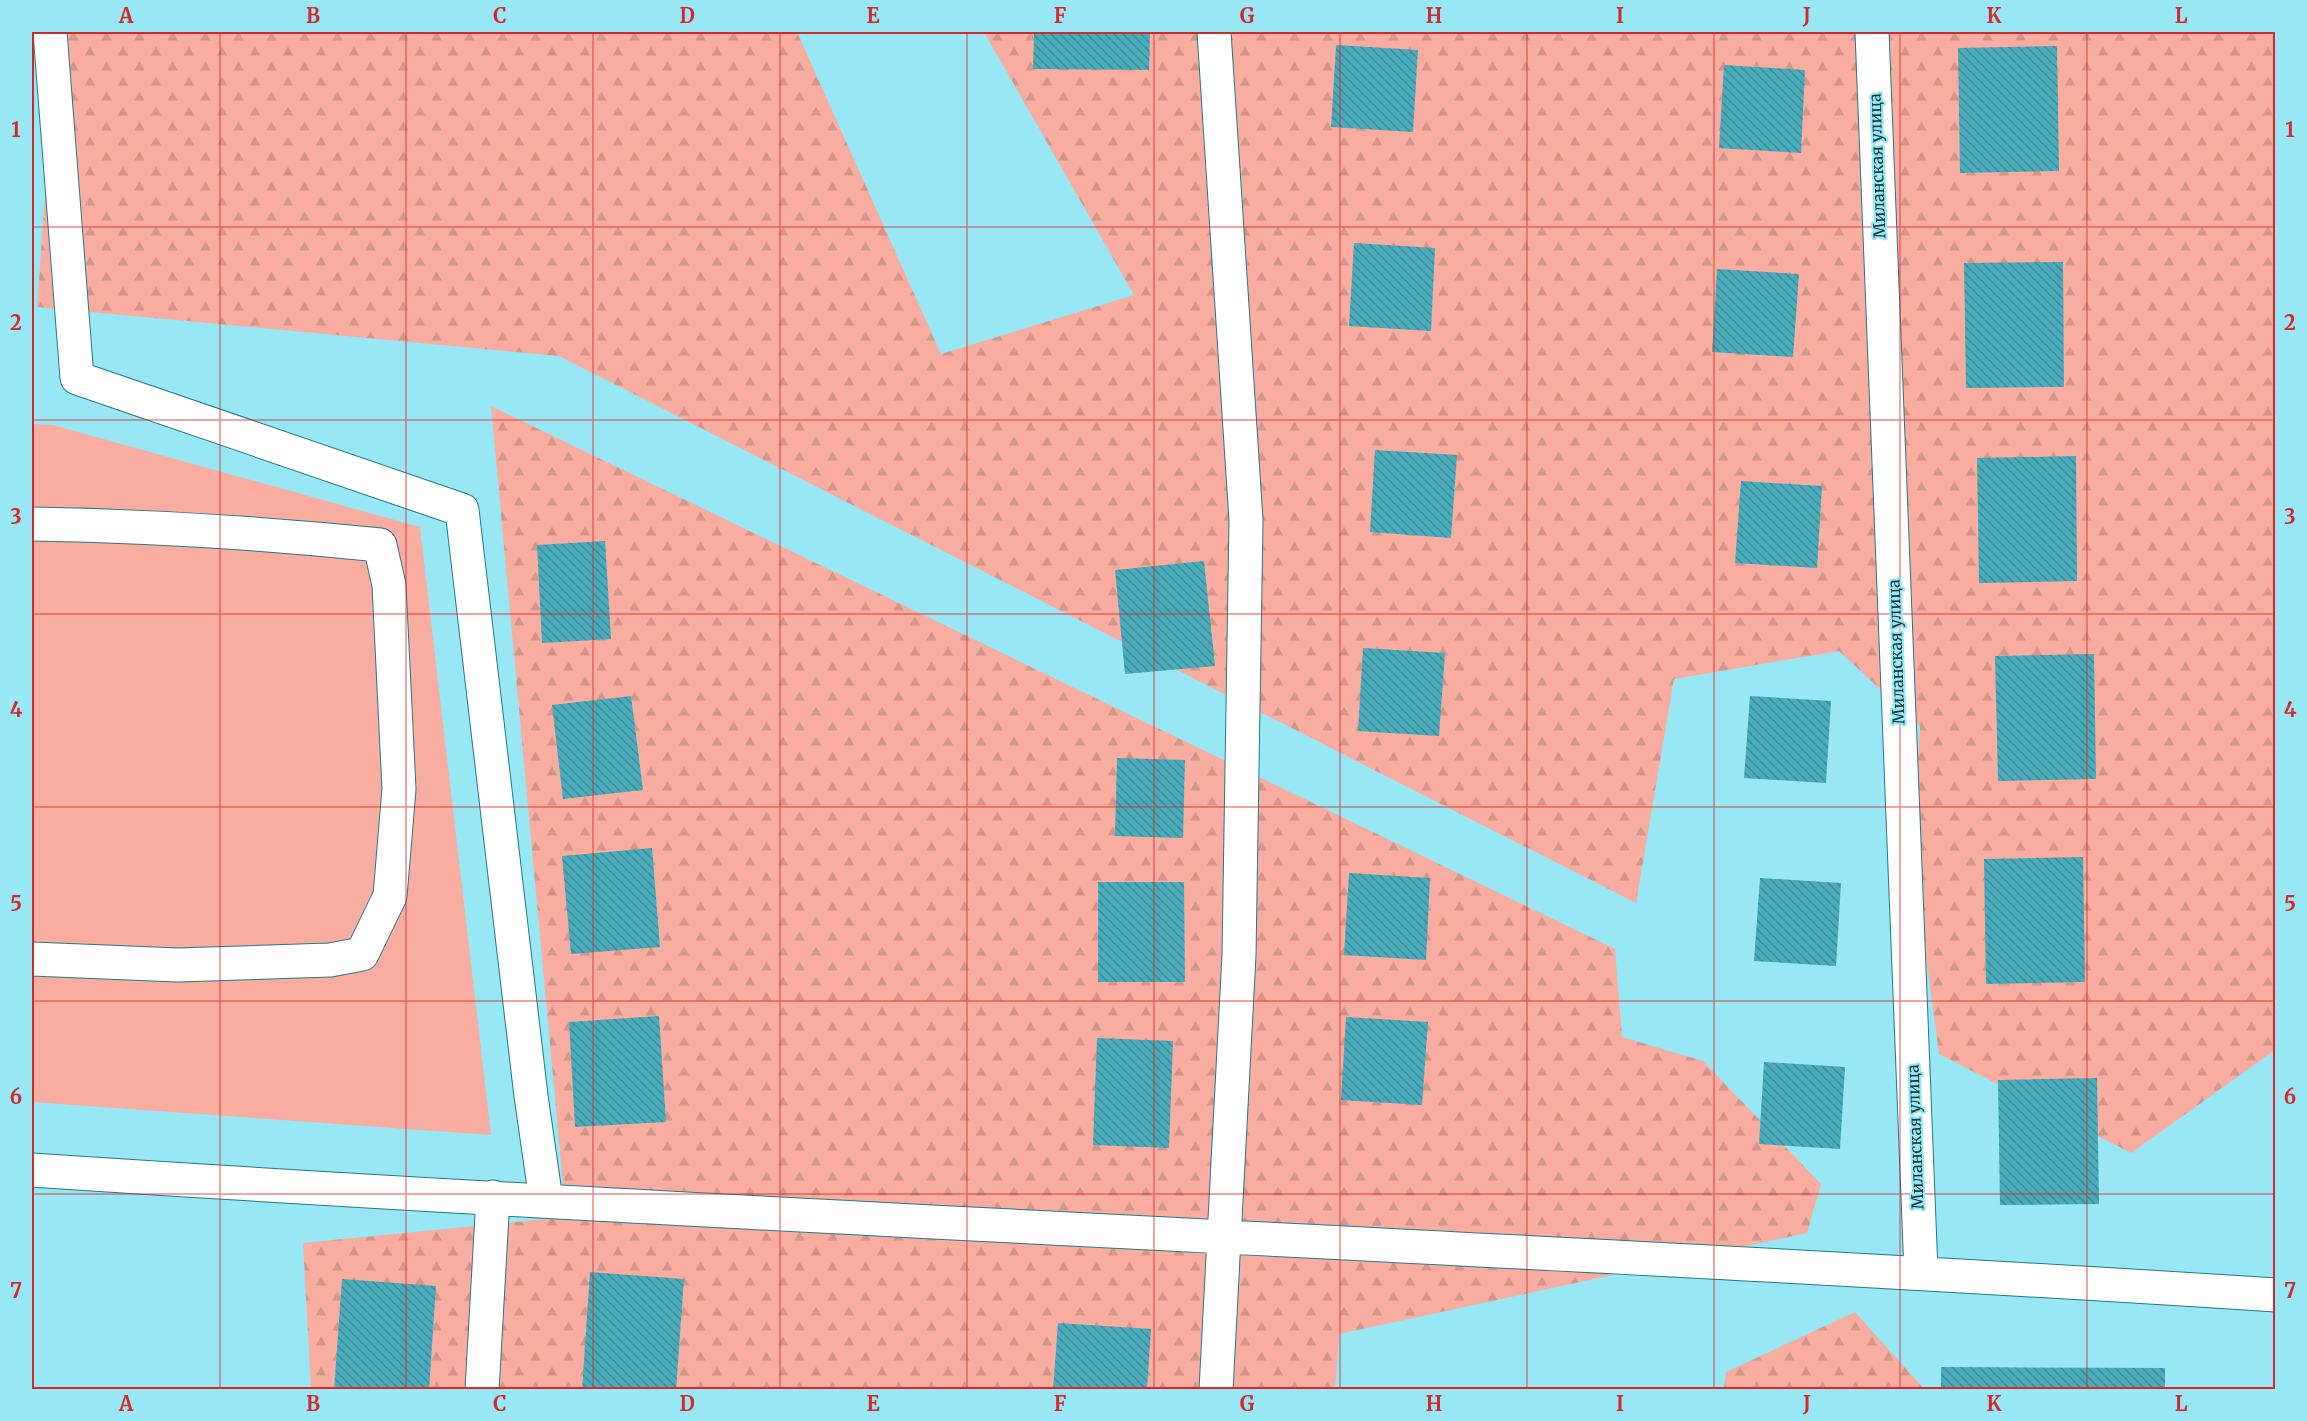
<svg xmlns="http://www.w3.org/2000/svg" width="2307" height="1421" viewBox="0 0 2307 1421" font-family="Merriweather,serif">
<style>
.green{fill:#f8ada0}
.forest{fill:url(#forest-firs)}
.building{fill:url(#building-back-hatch)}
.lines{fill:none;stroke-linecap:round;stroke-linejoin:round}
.minor-casing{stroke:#257986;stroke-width:35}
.minor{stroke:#fff;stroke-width:33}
.grid{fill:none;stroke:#d62828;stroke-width:1.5;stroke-opacity:0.55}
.labels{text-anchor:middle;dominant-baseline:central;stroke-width:4.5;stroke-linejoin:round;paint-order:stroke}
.street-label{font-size:16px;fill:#123439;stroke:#97e7f5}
.neatline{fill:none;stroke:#d62828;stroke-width:2}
.grid-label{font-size:20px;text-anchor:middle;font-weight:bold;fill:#d62828}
</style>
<defs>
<pattern id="forest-firs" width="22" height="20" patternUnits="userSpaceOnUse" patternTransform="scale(1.5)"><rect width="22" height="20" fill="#f8ada0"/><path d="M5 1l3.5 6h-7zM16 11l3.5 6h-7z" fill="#d4958b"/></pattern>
<pattern id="building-back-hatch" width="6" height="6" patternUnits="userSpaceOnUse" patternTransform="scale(1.5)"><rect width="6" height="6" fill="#4aabbb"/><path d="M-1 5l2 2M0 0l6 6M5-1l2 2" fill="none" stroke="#3c8c99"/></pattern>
</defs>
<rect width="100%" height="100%" fill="#97e7f5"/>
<!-- green -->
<path class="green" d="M32,424l21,1 367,102 71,608 -459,-33z"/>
<!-- forest -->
<path class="forest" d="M57,32h740l144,322 193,-59 -150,-263h1291v1018l-144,103 -192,-99 -27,-201 8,-127 -81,-75 -165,28 -38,224 -1077,-547 -522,-49z
M491,406l1124,543 7,88 81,24 118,123 -14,49 -468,101 -4,56 -1024,-1 -8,-146 263,-26z
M1855,1312l69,77h-200l2,-17z"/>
<!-- building -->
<path class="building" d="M1034,32h116l-1,38 -116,-1z
M1336,45l82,5 -5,82 -82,-5z
M2057,46l2,125 -99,2 -2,-125z
M1724,65l81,5 -4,83 -82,-5z
M1354,243l81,5 -4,83 -82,-5z
M2063,262l1,125 -98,1 -2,-125z
M1717,269l82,5 -6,83 -81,-5z
M1375,450l82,5 -6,83 -81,-6z
M2076,456l1,125 -98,2 -2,-125z
M1741,481l81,5 -5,82 -82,-5z
M605,541l6,98 -69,4 -5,-98z
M1204,561l11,105 -90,8 -10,-104z
M1363,648l82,5 -6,83 -81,-5z
M2094,654l2,125 -98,2 -3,-125z
M631,696l12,94 -80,9 -11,-94z
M1750,696l81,5 -5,82 -82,-5z
M1117,758l68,2 -2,78 -68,-2z
M652,848l8,99 -89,7 -9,-98z
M2083,857l2,125 -99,2 -2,-125z
M1349,873l81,5 -4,82 -82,-5z
M1760,878l81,5 -5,83 -82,-5z
M1098,882h86l1,100h-87z
M659,1016l7,106 -91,5 -6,-105z
M1346,1017l82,5 -6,83 -81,-5z
M1097,1038l76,3 -4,107 -76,-3z
M1764,1062l81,5 -5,82 -81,-5z
M2097,1078l2,126 -99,1 -2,-125z
M590,1272l94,7 -8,111h-94z
M342,1279l94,7 -7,104h-95z
M1058,1323l93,6 -4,61h-94z
M1941,1367l224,1v22h-224z"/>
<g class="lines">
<defs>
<path id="minor" d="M50,32l27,346 385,132 69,586 15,104
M1214,32l32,488 -7,435 -23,435
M1872,32l49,1240
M32,524c116,2 232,9 348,21l9,40 10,204 -9,107 -28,58 -32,6 -152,5 -146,-6
M32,1170c747,50 1496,77 2244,125
M482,1390l11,-193"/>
</defs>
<!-- minor casing -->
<use href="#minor" class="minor-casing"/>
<!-- minor -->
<use href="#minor" class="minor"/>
</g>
<!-- grid -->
<path class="grid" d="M220,32v1358M406,32v1358M593,32v1358M780,32v1358M967,32v1358M1154,32v1358M1340,32v1358M1527,32v1358M1714,32v1358M1900,32v1358M2087,32v1358M32,227h2244M32,420h2244M32,614h2244M32,807h2244M32,1001h2244M32,1194h2244"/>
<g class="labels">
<!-- street labels -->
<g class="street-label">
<text transform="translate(1877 166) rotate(-92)">Миланская улица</text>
<text transform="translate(1896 652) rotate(-92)">Миланская улица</text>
<text transform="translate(1915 1137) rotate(-92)">Миланская улица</text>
</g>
</g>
<!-- border -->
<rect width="2307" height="1421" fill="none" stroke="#97e7f5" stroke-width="66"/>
<rect x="33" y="33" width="2241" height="1355" class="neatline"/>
<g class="grid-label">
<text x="126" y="23">A</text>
<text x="313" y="23">B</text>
<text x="500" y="23">C</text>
<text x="687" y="23">D</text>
<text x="873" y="23">E</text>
<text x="1060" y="23">F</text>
<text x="1247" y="23">G</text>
<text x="1434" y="23">H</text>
<text x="1620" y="23">I</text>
<text x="1807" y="23">J</text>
<text x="1994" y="23">K</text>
<text x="2181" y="23">L</text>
<text x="16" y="137">1</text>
<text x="2290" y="137">1</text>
<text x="16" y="330">2</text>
<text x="2290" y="330">2</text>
<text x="16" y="524">3</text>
<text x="2290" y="524">3</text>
<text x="16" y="717">4</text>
<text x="2290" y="717">4</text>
<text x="16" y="911">5</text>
<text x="2290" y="911">5</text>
<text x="16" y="1104">6</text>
<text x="2290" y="1104">6</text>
<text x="16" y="1298">7</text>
<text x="2290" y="1298">7</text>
<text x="126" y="1411">A</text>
<text x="313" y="1411">B</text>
<text x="500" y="1411">C</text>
<text x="687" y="1411">D</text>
<text x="873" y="1411">E</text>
<text x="1060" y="1411">F</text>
<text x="1247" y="1411">G</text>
<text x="1434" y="1411">H</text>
<text x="1620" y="1411">I</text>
<text x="1807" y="1411">J</text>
<text x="1994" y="1411">K</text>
<text x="2181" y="1411">L</text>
</g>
</svg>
